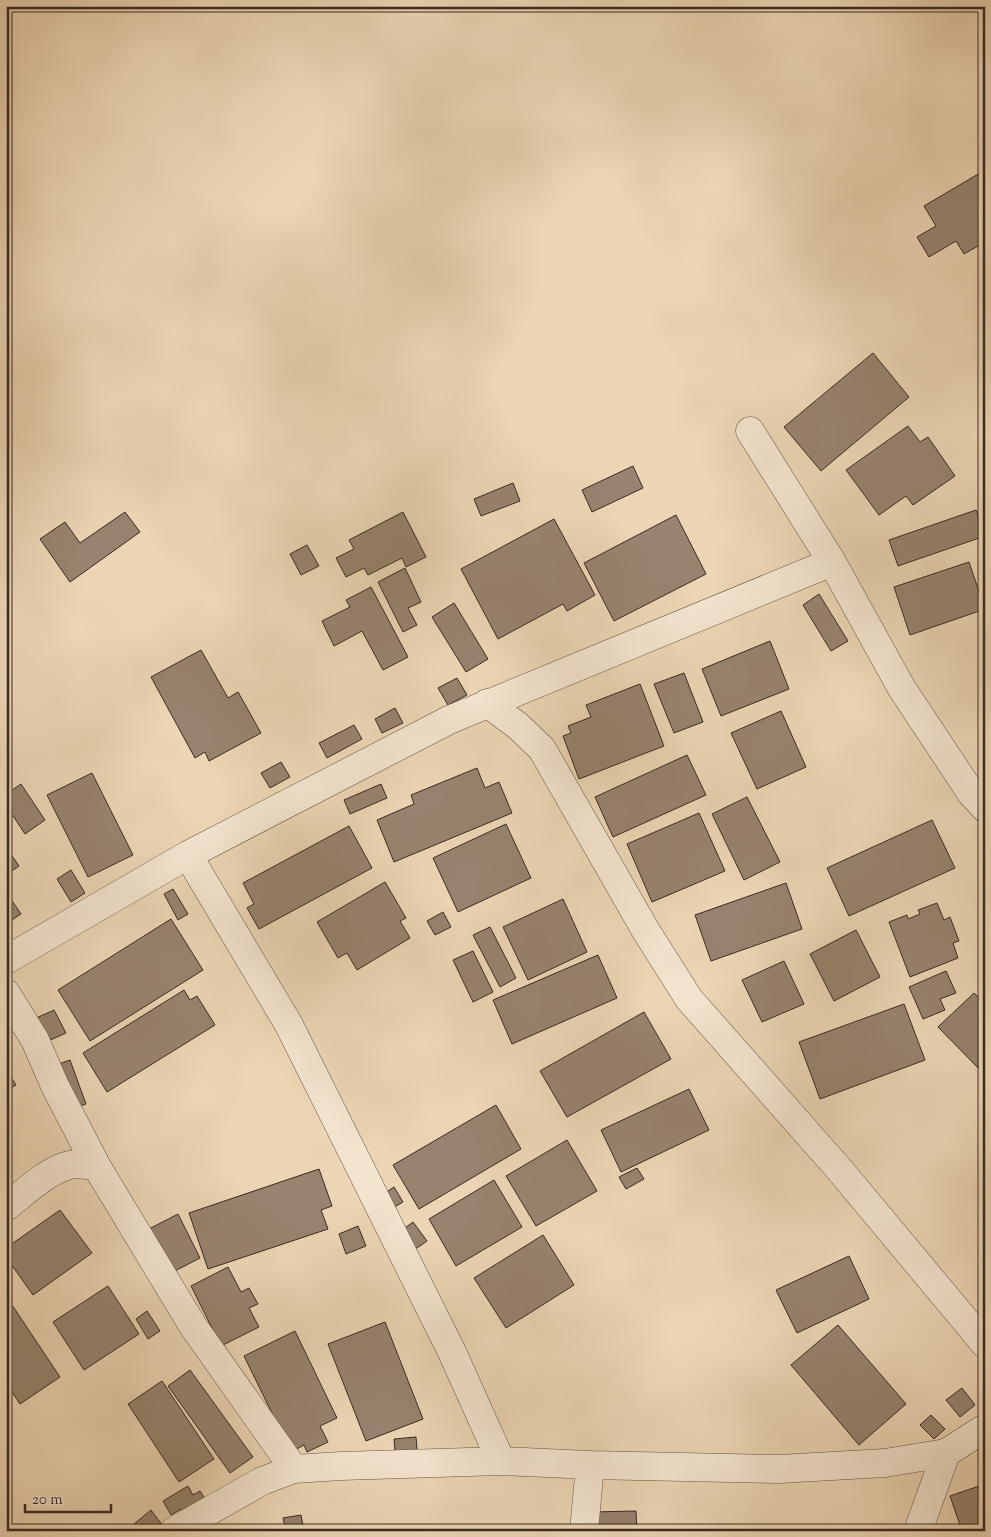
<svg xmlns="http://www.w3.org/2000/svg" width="991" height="1537" viewBox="0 0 991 1537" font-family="'Sorts Mill Goudy',serif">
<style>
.building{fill:#97836e;stroke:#3a2a23}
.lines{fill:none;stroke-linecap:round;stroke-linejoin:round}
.minor-casing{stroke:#665547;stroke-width:29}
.minor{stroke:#f3e4ce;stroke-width:28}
</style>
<rect width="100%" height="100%" fill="#ecd5b4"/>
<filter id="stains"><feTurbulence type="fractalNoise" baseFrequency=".004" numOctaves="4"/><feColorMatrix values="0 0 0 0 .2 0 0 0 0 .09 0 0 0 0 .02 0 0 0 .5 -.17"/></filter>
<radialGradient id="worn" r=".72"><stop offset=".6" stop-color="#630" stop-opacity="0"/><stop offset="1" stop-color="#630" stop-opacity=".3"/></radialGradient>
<!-- building -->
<path class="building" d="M985,170v72l-21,12 -8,-13 -27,16 -12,-20 19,-11 -12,-20z
M873,353l36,44 -88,74 -37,-44z
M908,426l12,16 8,-5 27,39 -42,29 -7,-9 -27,19 -33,-45z
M633,466l10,22 -51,24 -10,-22z
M513,483l7,18 -39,15 -7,-17z
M976,510l9,26 -87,30 -9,-26z
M125,512l15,20 -70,50 -30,-43 25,-17 15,21z
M403,512l23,45 -20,10 -4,-9 -34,17 -4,-7 -18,9 -10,-19 18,-9 -5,-9z
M676,515l30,59 -92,47 -30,-58z
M554,519l41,76 -28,16 -4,-7 -65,35 -37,-70z
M307,545l12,21 -18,9 -11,-21z
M969,562l16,47 -75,26 -16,-48z
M405,568l16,34 -13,6 9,17 -14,7 -25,-50z
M371,587l37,70 -25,13 -21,-39 -28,15 -12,-25 28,-14 -4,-7z
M819,594l29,47 -17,10 -28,-46z
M454,603l34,56 -22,13 -34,-55z
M770,641l19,48 -68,27 -19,-47z
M201,650l27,48 10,-6 23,41 -52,28 -4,-9 -10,6 -44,-81z
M684,673l19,49 -29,11 -20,-49z
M457,678l10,17 -19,10 -10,-17z
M640,684l24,62 -85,33 -16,-43 8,-3 -3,-7 23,-9 -5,-12z
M395,708l8,15 -21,10 -7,-14z
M781,711l25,56 -49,22 -26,-56z
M354,725l8,14 -35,19 -8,-15z
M687,755l19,40 -93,42 -18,-40z
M281,762l9,15 -20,11 -9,-15z
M477,768l8,20 14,-6 13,31 -118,49 -17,-42 37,-16 -3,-9z
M92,773l41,82 -45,22 -41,-82z
M21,784l24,36 -20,14 -19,-29v-11z
M381,784l6,14 -37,16 -6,-14z
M747,797l33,65 -36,18 -32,-66z
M699,813l26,58 -73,31 -25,-58z
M932,820l23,48 -106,48 -22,-48z
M506,824l25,54 -73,34 -25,-54z
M349,826l23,42 -113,61 -12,-21 7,-4 -11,-21z
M6,847l13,19 -13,9z
M71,870l14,23 -14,9 -14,-23z
M385,882l21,36 -6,3 10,17 -53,32 -10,-17 -9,5 -21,-36z
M786,883l16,46 -91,32 -16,-46z
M173,889l15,25 -10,6 -14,-26z
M6,892l15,22 -15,10z
M563,899l24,53 -59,28 -25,-53z
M937,903l7,17 6,-3 9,24 -6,2 5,15 -48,19 -21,-55 18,-7 1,4 12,-5 -2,-4z
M443,912l8,15 -16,8 -8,-14z
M171,919l32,51 -113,71 -32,-51z
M490,927l26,51 -16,9 -27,-52z
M856,930l24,47 -46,24 -24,-47z
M473,951l20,41 -20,10 -20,-42z
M598,955l19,43 -105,46 -19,-44z
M784,961l20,43 -42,18 -20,-42z
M946,971l10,22 -16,6 5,11 -22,9 -14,-32z
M184,990l6,10 7,-4 18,29 -108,67 -24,-39z
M974,993l11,11v71l-47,-48z
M904,1004l21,56 -105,39 -21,-57z
M54,1010l12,23 -20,9 -12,-23z
M644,1012l27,47 -104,58 -27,-46z
M70,1060l16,44 -15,5 -15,-44z
M6,1069l10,16 -10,6z
M689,1089l20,41 -88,42 -20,-42z
M496,1105l25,44 -102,60 -26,-44z
M567,1140l30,51 -61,35 -30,-50z
M637,1168l7,11 -18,10 -7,-12z
M319,1169l13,37 -11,4 7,19 -120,40 -19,-56z
M494,1180l28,47 -66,39 -27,-47z
M394,1187l9,15 -12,7 -9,-14z
M60,1210l32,43 -59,42 -27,-38v-9z
M178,1214l22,44 -29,15 -22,-44z
M413,1222l14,19 -13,9 -13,-19z
M358,1226l8,20 -20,8 -7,-20z
M543,1235l31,50 -68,43 -32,-50z
M849,1256l20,43 -72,34 -21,-43z
M228,1267l13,25 8,-4 9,16 -9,4 10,19 -38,19 -30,-60z
M108,1286l31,48 -55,36 -31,-48z
M6,1296l54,81 -40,27 -14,-21z
M147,1311l13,20 -12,8 -12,-20z
M385,1322l38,97 -57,22 -38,-97z
M838,1325l68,79 -47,41 -68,-80z
M295,1331l42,87 -17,8 8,16 -21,10 -3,-7 -13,7 -47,-96z
M190,1370l63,87 -23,16 -62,-87z
M162,1381l52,78 -35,23 -51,-78z
M962,1388l13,17 -15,12 -14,-17z
M931,1415l14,14 -11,10 -14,-14z
M416,1437l2,24 -22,1 -2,-23z
M985,1484v47h-23l-12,-35z
M188,1486l5,9 7,-4 7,11 -23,14 -3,-7 -10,6 -8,-14z
M151,1510l12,16 -6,5h-18l-5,-7z
M636,1511l1,20h-46v-19z
M301,1515l3,16h-18l-3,-13z"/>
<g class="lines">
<defs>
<path id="minor" d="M750,431l82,131 69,125 70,106 14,15
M487,703l31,23 24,23 104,182 43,68 150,170 146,175
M188,855l101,170 163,327 49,109
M6,960l182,-105 261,-135 383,-158
M6,993l29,47 20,46 42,81 96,159 101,143
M6,1207c17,-13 40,-35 60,-41 10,-4 21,-1 31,1
M174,1531l88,-50 32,-12 47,-3 160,-5 89,4 189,4 106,-6 61,-10 39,-25
M584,1531l6,-66
M918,1531l28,-78"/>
</defs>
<!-- minor casing -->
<use href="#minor" class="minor-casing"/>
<!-- minor -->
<use href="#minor" class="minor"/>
</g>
<!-- margin -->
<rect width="991" height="1537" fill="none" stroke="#ecd5b4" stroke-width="25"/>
<rect x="8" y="8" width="976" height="1522" fill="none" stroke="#3a2a23" stroke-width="2.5"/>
<rect x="12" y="12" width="966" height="1512" fill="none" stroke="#3a2a23"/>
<!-- scale -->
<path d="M25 1504v8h86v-8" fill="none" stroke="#3a2a23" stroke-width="2.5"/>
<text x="32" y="1504" font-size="15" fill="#3a2a23" stroke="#f3e4ce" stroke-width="4" paint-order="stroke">20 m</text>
<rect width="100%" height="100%" filter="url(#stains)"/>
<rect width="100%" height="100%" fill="url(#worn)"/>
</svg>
